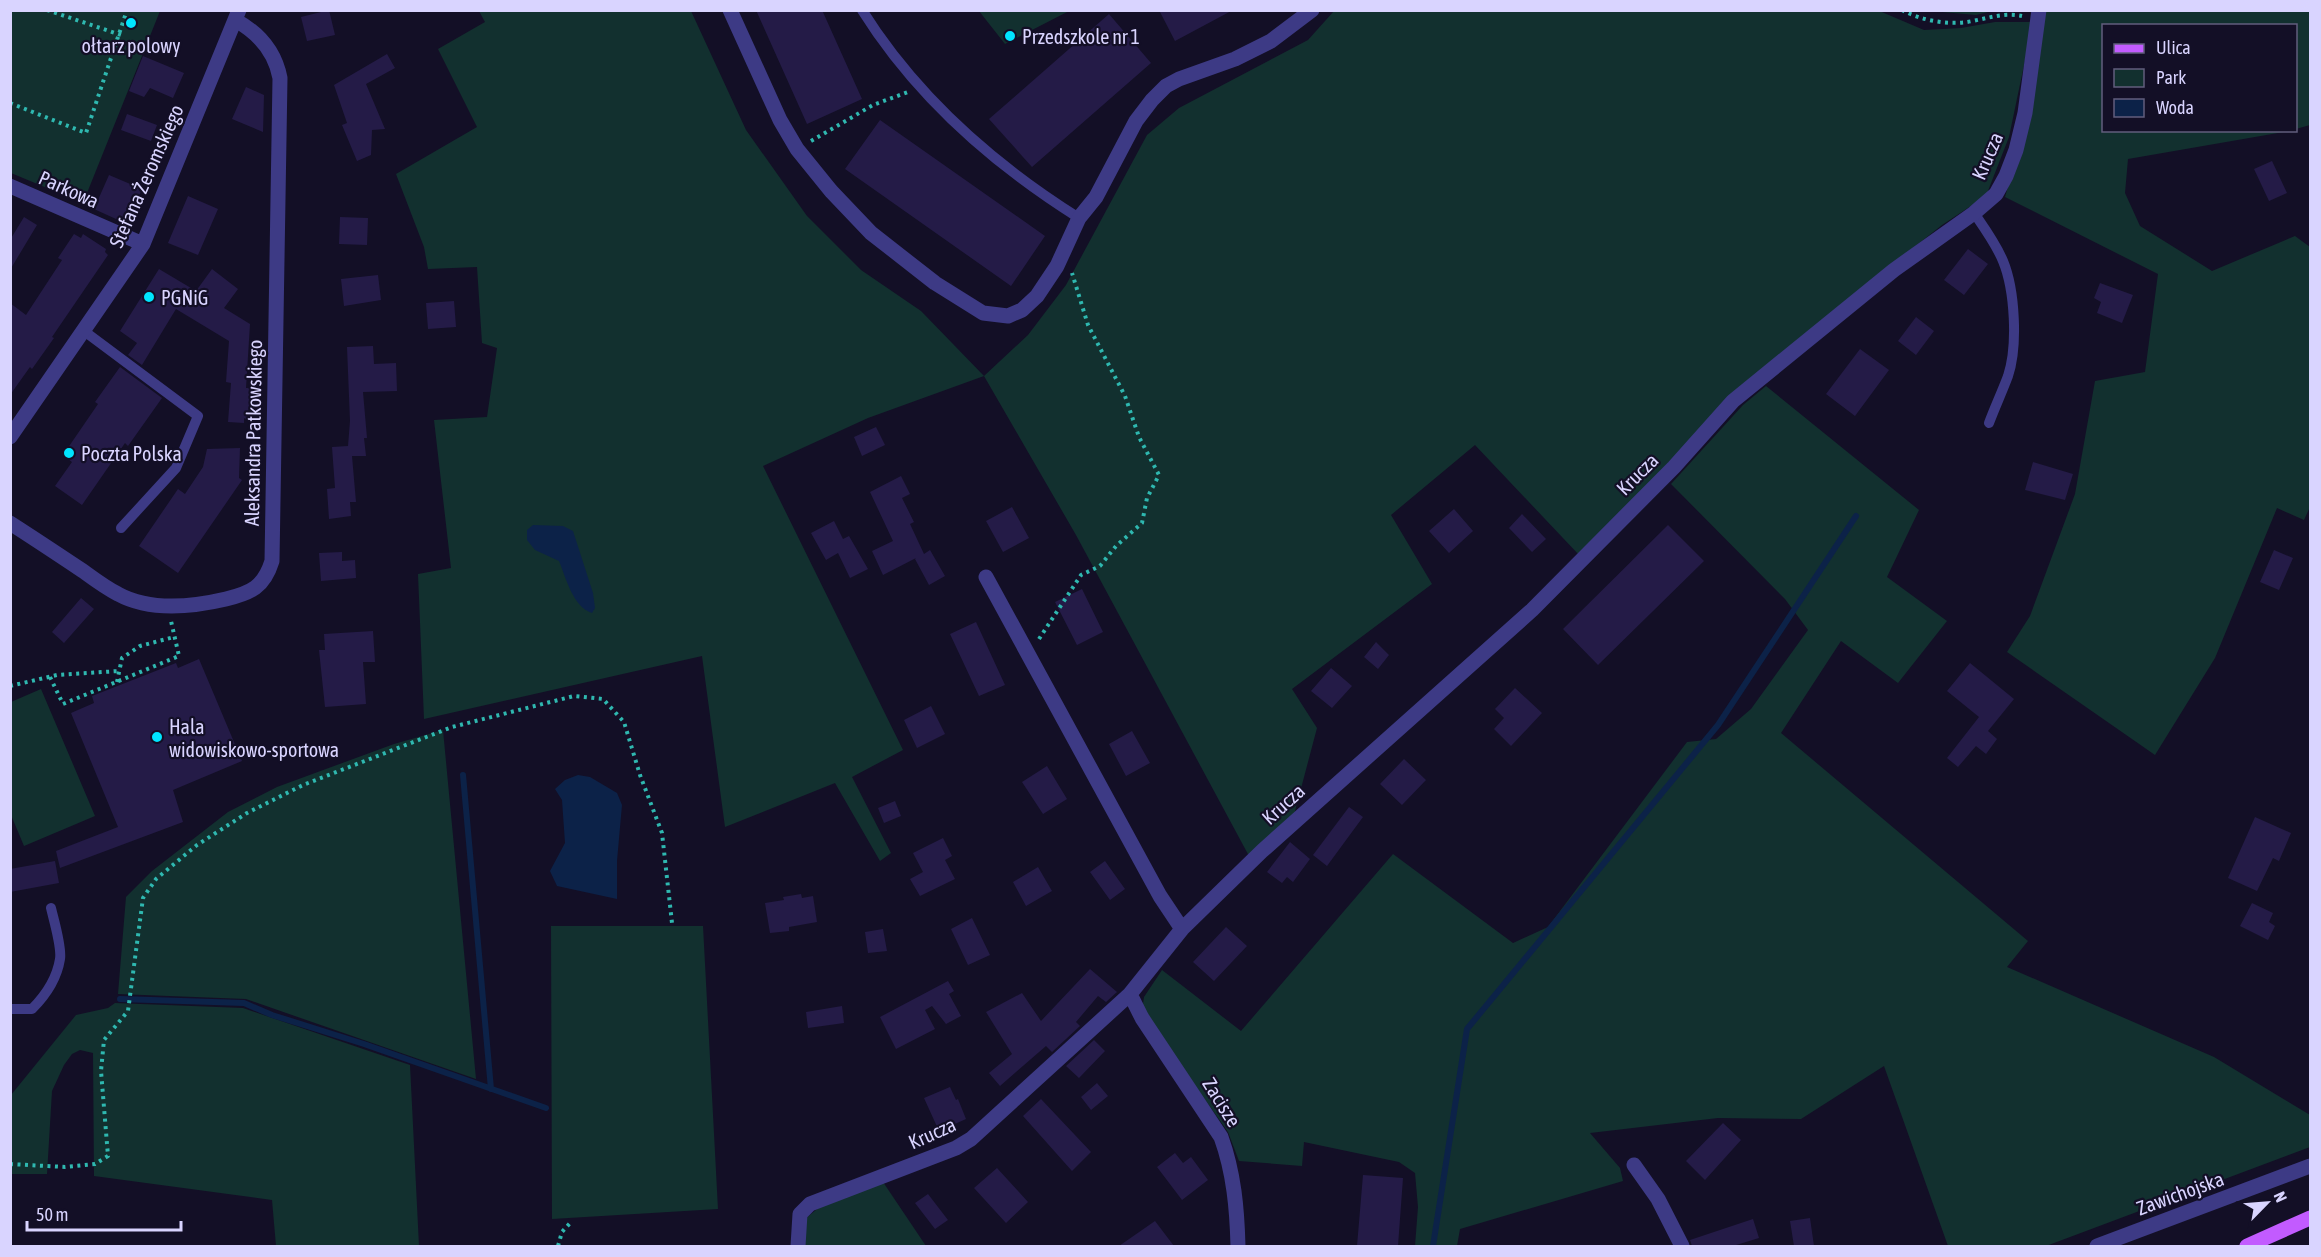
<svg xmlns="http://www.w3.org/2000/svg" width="2321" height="1257" viewBox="0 0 2321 1257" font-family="'Asap Condensed',sans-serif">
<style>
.green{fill:#12302f}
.water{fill:#0c2248}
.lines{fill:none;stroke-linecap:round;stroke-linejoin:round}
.stream{stroke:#0c2248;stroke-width:6}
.building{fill:#241b47}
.path{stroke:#2fb8b0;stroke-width:4;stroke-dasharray:3 4.5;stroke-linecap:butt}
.lane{stroke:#3d3a85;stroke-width:10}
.street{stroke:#3d3a85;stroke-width:15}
.primary{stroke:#c25bff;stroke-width:15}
.poi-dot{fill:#00e5ff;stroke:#130f26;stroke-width:2}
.labels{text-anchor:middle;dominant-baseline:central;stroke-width:4.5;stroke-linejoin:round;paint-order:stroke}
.poi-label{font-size:20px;fill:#d9d4ff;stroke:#130f26;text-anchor:start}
.street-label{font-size:20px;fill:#d9d4ff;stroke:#130f26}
</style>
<rect width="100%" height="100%" fill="#130f26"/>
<!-- green -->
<path class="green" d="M1877,10l47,20 37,-2 34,-6h38l-24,115 -23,59 -44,29 -128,102 -234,229 -105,-111 -84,70 41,69 -140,105 25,39 -23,87 -45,41 -173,-321 -92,-159 -116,42 -105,48 140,284 -51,27 39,76 -11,8 -45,-78 -110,44 -23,-171 -278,63 -6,-145 33,-6 -17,-148 53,-3 10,-69 -15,-5 -5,-76 -49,2 -4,-22 -28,-73 81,-47 -39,-78 47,-27 -6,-11h212l55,119 61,86 54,54 60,41 63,65 44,-41 38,-50 81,-150 32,-27 129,-68 26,-29z
M10,11h150l-77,192 -72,-30z
M979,11h90l-64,33z
M1931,11h61l-16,4z
M2045,11h265v114l-14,4v-103h-192v104l186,1 -162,28 -3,34 15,33 72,45 83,-35 15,11v260l-6,13 -27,-12 -62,150 -60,97 -148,-103 23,-36 45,-122 20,-113 50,-9 13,-98 -153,-77 21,-73z
M1766,386l153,124 -32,67 60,44 -49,62 -57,-42 -60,92 247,208 -21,26 207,90 96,58v32l-264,99h-98l-64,-180 -83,53 -83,-1 -128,15 30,35 3,13 -163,48 -3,17h-42l3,-39 -3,-34 -16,-11 -95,-20 -2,24 -63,-5 -11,-29 -86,-121 2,-14 18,-27 79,61 152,-177 120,89 35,-16 139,-185 29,-3 35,-30 57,-79 -23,-31 -114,-115 72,-79z
M41,689l54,127 -71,30 -13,-31v-113z
M443,730l33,349 -230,-80 -128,-5 8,-97 26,-26 76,-59 49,-25 117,-43z
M551,926h152l15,283 -166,10z
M115,1003l128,5 167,57 9,181h-143l-4,-46 -178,-24 -1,-123 -13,-3 -8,4 -8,11 -12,26 -5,83h-36v-79l65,-80 32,-7z
M883,1182l43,64h-122l1,-27 17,-14z"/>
<!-- water -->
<path class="water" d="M533,525l30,1 10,5 20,62 2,15 -3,5c-19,-6 -26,-35 -33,-52l-24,-11 -8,-10v-10z
M578,775l12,2 27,16 5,12 -5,56v38l-60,-13 -7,-15 15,-28 -3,-43 -7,-11 10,-9z"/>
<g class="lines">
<!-- stream -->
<path class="stream" d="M463,775l28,314
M120,999l124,4 28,12 92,29 182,64
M1433,1246l34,-217 251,-304 138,-209"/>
</g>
<!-- building -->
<path class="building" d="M329,10l6,25 -28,6 -6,-24z
M756,10h66l40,89 -55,25z
M1159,10h74l-58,31z
M1109,14l42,49 -119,104 -43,-48z
M387,54l8,14 -29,16 19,45 -13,1 -1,25 -14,6 -15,-36 5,-2 -13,-38z
M143,56l41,17 -11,25 -23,-10 -6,9 -15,-6z
M246,87l18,8 -1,37 -31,-13z
M127,114l30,11 -6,16 -30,-11z
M880,120l165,116 -34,50 -166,-117z
M2272,161l15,32 -18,8 -15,-32z
M109,175l33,14 -15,35 -33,-15z
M188,196l30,13 -20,46 -30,-12z
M24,217l13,8 -27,45v-30z
M340,217l28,1 -1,27 -28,-1z
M74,234l7,4 2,-4 23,15 -1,3 3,3 -56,82 2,1 -22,31 -2,-2 -20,28v-92l16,12 36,-55 -4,-2z
M1968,249l20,15 -24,31 -20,-15z
M159,269l37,22 16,-22 26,20 -14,19 26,16 -4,64h5l-3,33 -4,-3v5l-16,-1 3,-39 -5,-1 3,-41 -53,-32 -34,56 -14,-10 9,-12 -17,-12z
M378,275l3,25 -37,6 -3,-27z
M2100,283l33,12 -11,28 -25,-10 4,-11 -7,-4z
M454,301l2,26 -28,2 -2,-26z
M1916,317l18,14 -18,24 -18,-14z
M373,346l1,18 22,-1 1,28 -34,1 4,46h-3l2,18h-14l4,46h-6l1,14 -22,3 -2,-30 8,-1 -3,-41 16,-1 2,-25 -3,-74z
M1860,349l29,21 -34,46 -29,-22z
M120,367l42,31 -34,48 -3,-3 -43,62 -27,-19 17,-24 -9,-7 35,-51 -3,-2z
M876,427l9,18 -23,11 -8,-19z
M240,448l-1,30 3,2 -64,93 -39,-27 39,-57 7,5 18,-27 4,-18z
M2033,462l40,12 -8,26 -40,-10z
M901,476l9,18 -8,4 12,24 -4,2 14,30 6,-4 15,26 -16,9 -14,-26 1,-1 -33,17 -11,-24 21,-10 -23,-49z
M1012,507l17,31 -26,14 -17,-31z
M1454,509l19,22 -24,22 -20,-22z
M1522,514l24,25 -14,13 -23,-24z
M834,521l9,18 6,-3 19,33 -18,9 -12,-25 -12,7 -15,-27z
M1668,525l36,36 -106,104 -35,-36z
M2274,550l19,8 -14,32 -19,-8z
M342,552v9l13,-1 1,18 -35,3 -2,-28z
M1082,589l21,43 -26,13 -22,-43z
M81,598l13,11 -30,34 -12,-11z
M976,622l29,63 -26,11 -29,-62z
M373,631l2,31h-12l3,42 -41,3 -6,-57h6l-1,-16z
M1376,642l13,13 -11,14 -14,-12z
M199,659l43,102 -69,29 10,32 -123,46 -4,-17 62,-24 -47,-114 23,-10 -2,-7 84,-33 2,5z
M1970,663l44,36 -26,32 9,8 -11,15 -10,-8 -18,21 -11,-9 32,-41 -32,-26z
M1331,668l21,18 -20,22 -21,-17z
M1515,688l27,25 -31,33 -17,-17 10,-11 -9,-9z
M931,706l14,28 -28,14 -13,-28z
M1132,731l18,32 -24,13 -17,-32z
M1404,759l22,21 -24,25 -22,-21z
M1047,766l20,33 -24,15 -21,-32z
M895,801l6,15 -17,7 -6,-15z
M1349,807l14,10 -36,49 -14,-11z
M2255,817l36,16 -12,28 -6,-3 -16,33 -29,-13z
M943,838l9,18 -7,4 10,19 -35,17 -10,-17 13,-7 -10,-19z
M1290,842l20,17 -17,23 -6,-5 -5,6 -15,-11z
M55,861l4,22 -49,9v-23z
M1105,861l20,28 -15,11 -20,-28z
M1038,867l14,24 -26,15 -13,-24z
M801,894l1,4 11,-2 4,26 -28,5v4l-19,2 -5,-30 19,-3 -1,-3z
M2252,903l21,10 -4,9 6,4 -7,14 -28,-14z
M972,918l18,37 -22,10 -17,-36z
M1226,927l21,19 -33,35 -21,-19z
M883,929l4,22 -19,2 -3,-21z
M1090,969l27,23 -11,10 -8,-6 -22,26 4,4 -28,26 -6,-6 -46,40 -11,-13 23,-19 -26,-42 36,-19 19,28z
M948,981l6,10 -5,3 12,22 -15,8 -14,-18 -7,4 10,19 -39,20 -16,-32z
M842,1006l2,17 -36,5 -2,-16z
M1094,1040l11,11 -26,27 -13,-12z
M1097,1083l11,13 -17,14 -10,-13z
M950,1087l6,13 2,-1 8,20 -27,12 -15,-33z
M1041,1099l50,53 -19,19 -49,-55z
M1723,1123l18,17 -36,40 -19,-19z
M1175,1153l8,10 8,-6 17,23 -26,20 -25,-33z
M997,1168l31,34 -22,21 -32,-35z
M1363,1175l40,3 -5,68h-41z
M928,1194l20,26 -13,9 -20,-26z
M1810,1218l4,28h-20l-4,-25z
M1753,1219l6,19 -26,8h-41l-2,-6z
M1155,1221l19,25h-55z"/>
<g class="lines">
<!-- path -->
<path class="path" d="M47,10l74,25
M1902,10c18,10 44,15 65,12 19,-3 36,-10 55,-6
M10,103l76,30 41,-123
M811,141l62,-36 35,-13
M1039,639l42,-64 19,-9 16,-20 26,-23 5,-25 12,-23 -20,-38 -14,-41 -37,-71 -16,-52
M50,677l13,27 116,-48 -8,-35
M117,682l5,-24 18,-12 34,-9
M10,686l47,-11 62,-4
M10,1164l55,3 30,-3 13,-8 -7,-85 3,-31 24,-29 15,-113 13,-19 41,-34 50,-32 56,-28 149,-58 122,-31 29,3 21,23 16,53 22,58 10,90
M558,1246l4,-14 9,-10"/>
<!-- lane -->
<path class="lane" d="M862,10c54,86 131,154 217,208
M1974,213c11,16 22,31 29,48 12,29 15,85 5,115 -6,16 -13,31 -19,47
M84,331l114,85 -22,52 -55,60
M10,1009h22c13,-13 25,-31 28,-50 2,-12 -6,-38 -9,-51"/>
<!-- street -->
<path class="street" d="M730,10l50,110 17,29 34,42 40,42 64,50 48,30 25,3 14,-6 15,-14 20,-30 22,-48 17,-21 40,-76 16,-21 14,-14 13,-7 56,-20 36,-18 41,-31
M10,186l133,58
M10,437l133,-193 96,-234
M10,523c25,16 49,32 73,48 11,8 23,17 35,23 31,17 74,13 108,5 25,-6 38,-12 46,-38l8,-483c-5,-26 -21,-45 -45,-58
M986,577l174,319 22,33
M1130,994l12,24 79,119c13,36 16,72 17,109
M1634,1165l24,34 24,47
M798,1246l2,-32 10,-10 146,-56 15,-9 159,-145 52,-65 80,-78 270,-241 142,-143 59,-66 161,-131 80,-57 22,-19 10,-18 10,-26 9,-37 14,-103
M2097,1246l213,-80"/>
<!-- primary -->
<path class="primary" d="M2247,1246l63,-28"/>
</g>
<!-- markers -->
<g class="poi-dot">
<circle cx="131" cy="23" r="6"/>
<circle cx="1010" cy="36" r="6"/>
<circle cx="149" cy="297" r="6"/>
<circle cx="69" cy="453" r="6"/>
<circle cx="157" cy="737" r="6"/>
</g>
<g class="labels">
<!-- poi labels -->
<g class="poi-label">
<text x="1022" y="36">Przedszkole nr 1</text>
<text x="131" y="45" text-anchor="middle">ołtarz polowy</text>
<text x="161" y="297">PGNiG</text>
<text x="81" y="453">Poczta Polska</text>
<text x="169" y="726">Hala<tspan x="169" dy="23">widowiskowo-sportowa</tspan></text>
</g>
<!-- street labels -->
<g class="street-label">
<text transform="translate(1987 156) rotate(-67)">Krucza</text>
<text transform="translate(146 176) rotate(-66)">Stefana Żeromskiego</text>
<text transform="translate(69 189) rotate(24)">Parkowa</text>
<text transform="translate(253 433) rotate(-89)">Aleksandra Patkowskiego</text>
<text transform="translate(1637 474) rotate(-45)">Krucza</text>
<text transform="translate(1283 804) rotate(-42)">Krucza</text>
<text transform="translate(1222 1102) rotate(58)">Zacisze</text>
<text transform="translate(932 1133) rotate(-24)">Krucza</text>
<text transform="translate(2180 1193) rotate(-20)">Zawichojska</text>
</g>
</g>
<!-- border -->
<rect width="2321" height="1257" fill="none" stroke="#d9d4ff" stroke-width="24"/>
<!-- legend -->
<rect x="2102" y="24" width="195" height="108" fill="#130f26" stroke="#625e7d" stroke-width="1.5"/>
<rect x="2114" y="44" width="30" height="9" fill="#c25bff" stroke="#625e7d" stroke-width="1.5"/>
<text x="2156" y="54" font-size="18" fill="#d9d4ff">Ulica</text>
<rect x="2114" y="69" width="30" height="18" fill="#12302f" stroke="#625e7d" stroke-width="1.5"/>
<text x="2156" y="84" font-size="18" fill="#d9d4ff">Park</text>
<rect x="2114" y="99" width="30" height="18" fill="#0c2248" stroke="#625e7d" stroke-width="1.5"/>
<text x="2156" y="114" font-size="18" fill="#d9d4ff">Woda</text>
<!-- north arrow -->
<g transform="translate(2267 1203) rotate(65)" stroke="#130f26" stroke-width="4.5" paint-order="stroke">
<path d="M0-4.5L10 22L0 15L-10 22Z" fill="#d9d4ff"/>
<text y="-9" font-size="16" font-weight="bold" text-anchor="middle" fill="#d9d4ff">N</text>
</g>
<!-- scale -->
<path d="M27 1221v9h154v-9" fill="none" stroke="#d9d4ff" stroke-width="3"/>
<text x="36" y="1221" font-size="18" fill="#d9d4ff" stroke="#130f26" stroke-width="4.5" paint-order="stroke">50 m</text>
</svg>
